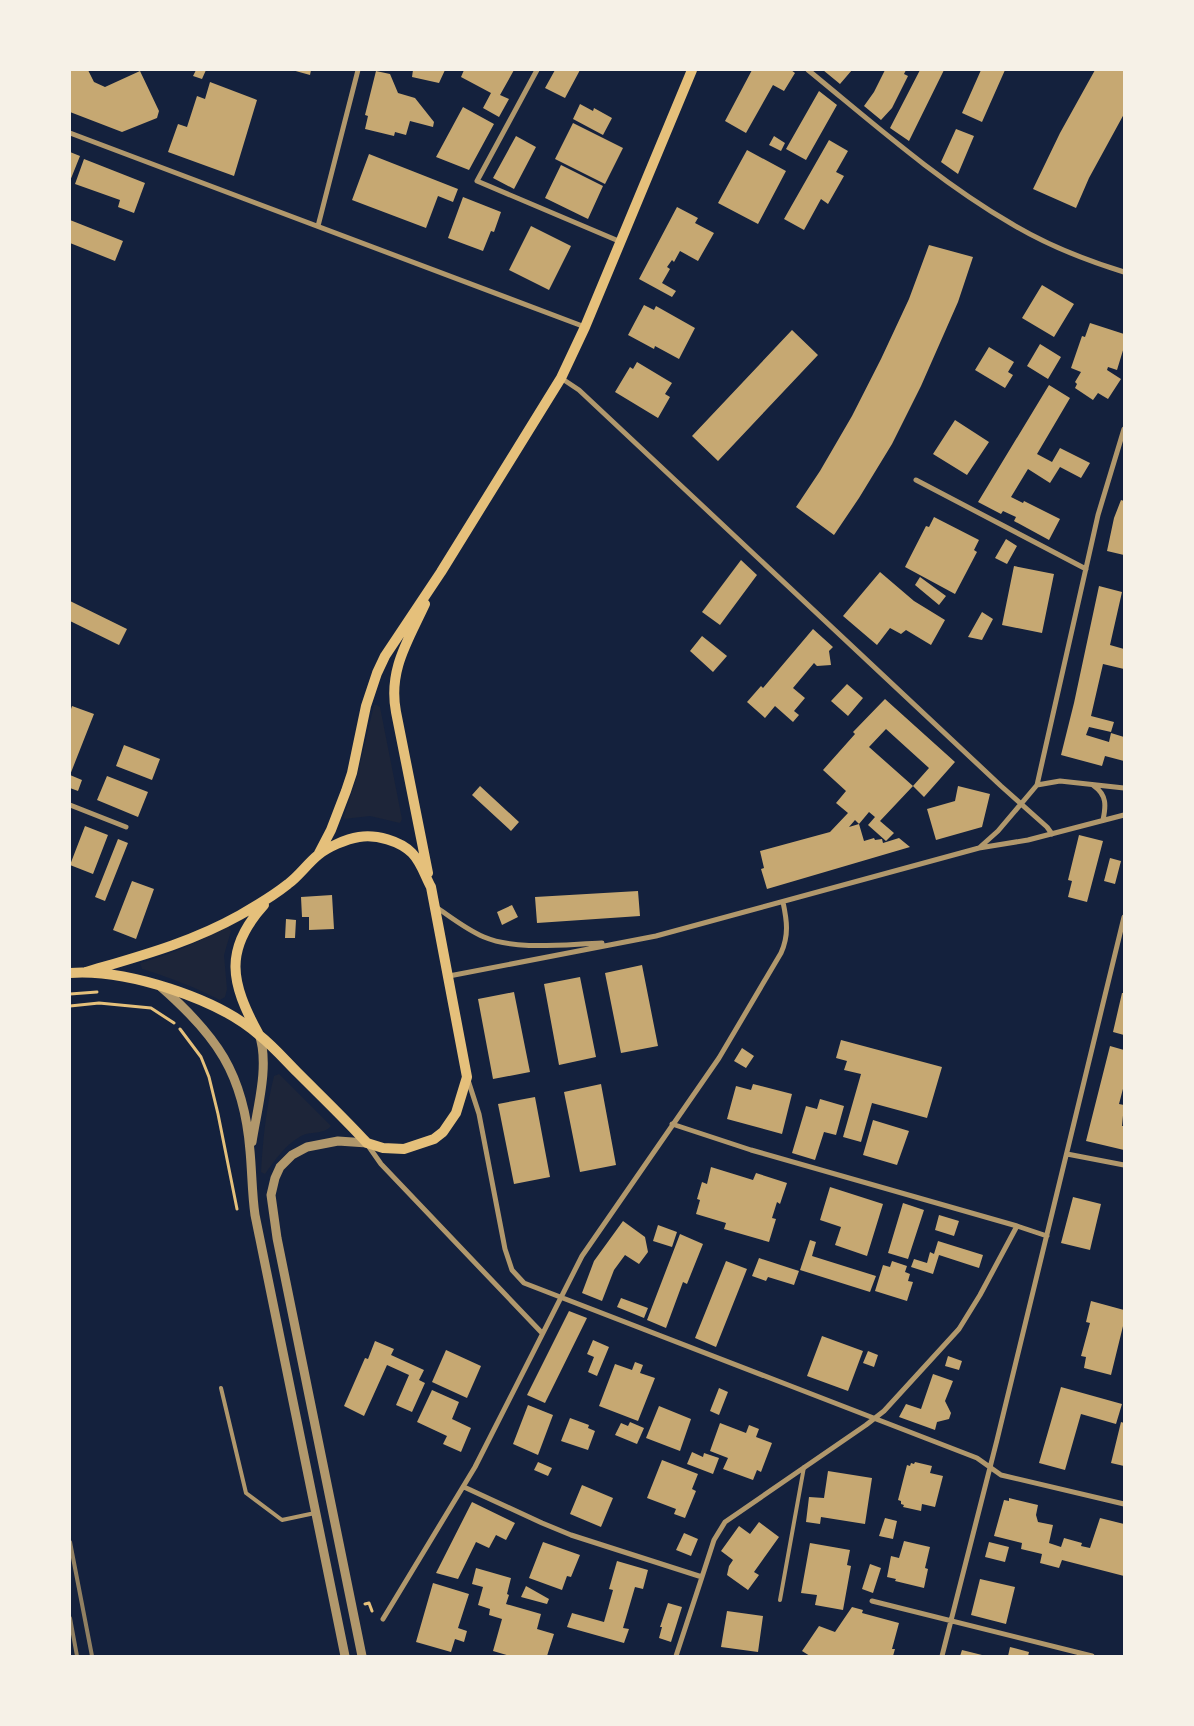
<svg xmlns="http://www.w3.org/2000/svg" width="1194" height="1726" viewBox="0 0 1194 1726" font-family="'PT Sans',sans-serif">
<style>
.green{fill:#1d2539}
.building{fill:#c6a872}
.lines{fill:none;stroke-linecap:round;stroke-linejoin:round}
.path{stroke:#e5c07b;stroke-width:3}
.service{stroke:#b1986c;stroke-width:4}
.minor{stroke:#b1986c;stroke-width:5}
.tertiary{stroke:#b1986c;stroke-width:9}
.secondary{stroke:#e5c07b;stroke-width:10}
.rail{stroke:#918062;stroke-width:4}
</style>
<rect width="100%" height="100%" fill="#14213d"/>
<!-- green -->
<path class="green" d="M374,705h3l3,2 22,112 -2,4 -30,-7 -26,3v-3l13,-40z
M228,926l3,5 -7,24 3,34 -2,8 -5,3c-26,-13 -51,-23 -78,-31l-2,-6c32,-9 59,-21 88,-37z
M279,1074l52,52c-7,9 -21,5 -30,10 -16,9 -26,24 -36,38l-4,-2c2,-33 5,-64 13,-96z"/>
<!-- building -->
<path class="building" d="M70,70h18l6,12 11,5 35,-16 19,40 -2,7 -35,14 -52,-20z
M196,70h10l-4,9 -9,-3z
M292,70h19l-1,5z
M413,70h32l-6,13 -27,-6z
M464,70h50l-14,25 9,4 -10,18 -16,-9 8,-15 -30,-16z
M555,70h25l-15,28 -20,-10z
M752,70h39l4,3 -11,18 -11,-6 -27,48 -21,-12z
M823,70h29l-12,14z
M885,70h21l-2,4 4,2 -16,32 -11,12 -17,-14 10,-14z
M920,70h24l-35,71 -19,-13z
M981,70h24l-23,52 -20,-9z
M1095,70h29v44l-35,64 -13,30 -43,-19 27,-56z
M376,71l14,3 8,19 17,5 19,24 -1,5 -23,-6 -4,14 -11,-3 -1,4 -29,-7 3,-13 -3,-1z
M210,82l47,18 -23,76 -66,-24 10,-28 9,3 10,-31 8,3z
M819,91l18,14 -31,55 -20,-11z
M580,104l13,7 1,-3 18,10 -9,17 -30,-16z
M463,107l31,17 -25,46 -33,-13z
M573,123l50,25 -18,36 -50,-25z
M956,129l18,7 -16,38 -17,-12z
M516,136l20,11 -22,42 -21,-11z
M774,136l11,7 -4,8 -12,-6z
M829,140l19,11 -12,21 8,4 -16,28 -7,-5 -17,31 -20,-11z
M747,150l39,21 -28,53 -40,-21z
M70,152l10,4 -10,25z
M369,154l89,35 -5,13 -15,-6 -12,32 -74,-28z
M84,159l61,24 -11,30 -16,-6 2,-7 -45,-16z
M561,165l42,21 -15,33 -43,-21z
M463,197l38,15 -7,20 -3,-1 -8,20 -35,-13z
M677,207l21,11 -3,5 19,10 -16,28 -18,-10 -6,11 -2,-2 -5,7 3,2 -8,14 14,8 -4,6 -33,-18z
M70,220l53,21 -8,20 -45,-18z
M531,226l40,20 -22,44 -40,-20z
M929,245l44,12 -15,45 -37,84 -29,58 -33,54 -25,37 -38,-28 24,-36 32,-55 29,-57 28,-60z
M1042,285l32,19 -20,33 -32,-19z
M644,305l10,5 2,-4 39,22 -16,31 -24,-13 -1,3 -26,-14z
M1090,323l34,11v13l-7,23 -9,-3 -1,3 14,9 -13,20 -10,-6 -5,7 -18,-12 2,-4 -2,-2 6,-10 -10,-4 11,-32 3,1z
M792,330l26,25 -100,106 -26,-25z
M1040,344l21,13 -13,22 -21,-13z
M989,347l25,15 -6,10 5,3 -8,13 -30,-18z
M637,362l35,21 -7,11 5,3 -12,21 -43,-26 15,-25 3,2z
M1049,385l21,13 -33,56 15,8 8,-14 30,15 -9,15 -21,-11 -10,16 -22,-14 -17,28 12,6 1,-2 36,18 -11,21 -35,-19 2,-4 -13,-6 -2,3 -23,-12z
M955,420l34,22 -22,33 -34,-21z
M1121,500l3,1v54l-17,-4 7,-33z
M934,517l45,23 -5,10 3,2 -22,42 -50,-27 21,-41 3,1z
M1006,539l11,7 -10,18 -12,-6z
M741,560l16,15 -37,50 -18,-13z
M1014,566l40,8 -12,59 -40,-8z
M880,572l34,29 31,19 -14,25 -25,-15 -5,4 -11,-6 -13,17 -34,-29z
M920,577l26,19 -7,9 -24,-20z
M1099,586l23,6 -12,53 14,4v20l-21,-5 -12,52 23,6 -3,10 -22,-5 -3,8 23,7 2,-9 13,4v24l-19,-5 -3,10 -41,-11 13,-52z
M70,601l57,28 -8,16 -49,-24z
M982,612l11,7 -11,21 -14,-3z
M813,629l20,18 -4,4 2,14 -14,1 -3,-3 -21,25 12,10 -11,13 5,4 -6,7 -18,-16 -10,12 -18,-16 14,-16 2,2z
M702,636l25,20 -14,16 -23,-21z
M847,684l16,14 -15,18 -17,-15z
M885,699l70,63 -31,35 -11,-11 16,-18 -43,-39 -17,18 44,39 -33,35 14,12 -8,8 -18,-16 7,-8 -6,-5 -10,12 -4,-4 -6,7 10,-3 5,17 10,-3 1,2 7,-1 1,4 16,-5 11,9 -143,42 -6,-20 3,-1 -4,-17 70,-19 18,-19 -12,-10 10,-12 -23,-21 32,-36 -2,-2z
M72,706l22,8 -24,61 12,5 -4,11 -8,-3v-76z
M124,745l36,14 -8,21 -36,-14z
M107,776l41,16 -10,25 -41,-17z
M480,786l39,36 -8,9 -39,-36z
M958,786l32,8 -8,33 -46,13 -9,-31 28,-8z
M85,826l23,9 -15,39 -23,-9z
M1079,835l24,6 -16,61 -19,-5 4,-16 -4,-1z
M118,839l10,4 -23,58 -10,-4z
M1110,858l11,3 -6,23 -11,-3z
M132,881l22,8 -18,50 -23,-9z
M638,891l2,25 -103,7 -2,-26z
M332,895l2,34 -25,1v-13h-7l-1,-20z
M512,905l6,12 -16,8 -5,-13z
M286,919l10,1 -1,18h-10z
M642,965l16,81 -37,7 -16,-80z
M580,977l16,80 -37,8 -15,-81z
M514,992l16,80 -37,7 -15,-80z
M1122,993h2v42l-11,-3z
M841,1040l101,27 -15,51 -55,-15 -11,39 -18,-5 18,-63 -17,-4 3,-9 -11,-3z
M1110,1046l14,4v35l-5,19 5,1 -2,21h2v24l-38,-9z
M742,1048l12,8 -8,12 -12,-7z
M601,1084l15,81 -36,7 -16,-80z
M753,1084l39,10 -10,40 -55,-15 9,-33 15,4z
M535,1097l15,80 -36,7 -16,-80z
M820,1099l24,7 -8,29 -12,-3 -9,28 -23,-7 14,-47 11,3z
M873,1120l36,11 -12,34 -34,-10z
M711,1167l42,13 3,-7 31,10 -7,21 -3,-2 -5,16 4,1 -7,23 -45,-13 2,-6 -30,-9 4,-14 -3,-1 5,-17 5,2z
M830,1187l53,17 -16,52 -32,-11 6,-18 -21,-7z
M1073,1197l28,7 -11,46 -29,-7z
M903,1203l21,7 -16,49 -20,-6z
M939,1215l20,6 -5,15 -19,-6z
M623,1221l22,16 3,15 -9,12 -14,-9 -11,15 -12,31 -20,-8 12,-32z
M658,1225l19,7 -5,15 -19,-6z
M680,1234l23,10 -16,40 -4,-2 -17,46 -19,-8z
M810,1240l6,2 -4,14 64,20 -6,16 -70,-22z
M938,1241l45,14 -4,13 -40,-13 -6,19 -22,-7 3,-8 13,4 3,-11 4,2z
M759,1258l40,13 -5,14 -26,-8 -2,4 -14,-5z
M726,1261l21,8 -31,78 -21,-9z
M892,1261l15,5 -2,6 5,2 -2,7 5,1 -6,19 -32,-10 8,-26 7,2z
M621,1298l27,10 -4,10 -27,-11z
M1091,1301l33,9v12l-13,53 -27,-7 2,-11 -5,-1 9,-33 -4,-1z
M569,1311l18,7 -42,85 -18,-8z
M822,1336l41,15 -15,40 -41,-15z
M593,1340l16,7 -12,29 -9,-4 6,-15 -7,-3z
M375,1341l19,8 -3,6 33,15 -5,10 6,3 -13,29 -16,-7 13,-30 -22,-10 -23,51 -20,-10 21,-48 3,1z
M446,1350l35,16 -14,32 -35,-16z
M868,1351l10,4 -4,12 -11,-4z
M948,1356l14,5 -3,9 -14,-4z
M635,1362l8,3 -3,8 15,5 -17,43 -39,-15 16,-42 17,6z
M933,1374l20,7 -8,20 6,12 -2,6 -12,3 -2,8 -36,-13 7,-13 15,5z
M1061,1387l61,17 -6,20 -35,-10 -16,56 -26,-7z
M719,1388l9,4 -9,23 -9,-4z
M432,1390l27,12 -7,17 19,9 -10,24 -18,-8 4,-8 -30,-14z
M528,1405l25,10 -15,40 -25,-11z
M659,1406l32,13 -11,32 -34,-13z
M570,1418l19,7 -1,3 7,3 -7,19 -27,-9z
M630,1422l14,6 -7,16 -22,-9 6,-12 7,3z
M1121,1422l3,1v43l-13,-3z
M720,1423l26,10 3,-8 10,4 -3,8 16,6 -11,29 -4,-2 -4,10 -30,-11 5,-11 -18,-7z
M692,1452l11,5 1,-4 15,5 -6,16 -26,-10z
M662,1460l36,14 -6,15 4,2 -11,27 -11,-4 2,-5 -29,-11z
M538,1462l14,6 -4,8 -14,-6z
M915,1462l17,4 -2,7 13,3 -8,31 -13,-3 -1,7 -18,-4 1,-2 -3,-1v-3l-3,-1 9,-35 3,1 1,-3 3,1z
M828,1471l44,7 -7,46 -44,-7 -1,7 -14,-2 3,-25 15,1z
M582,1485l31,13 -12,29 -31,-13z
M1009,1498l29,7 -2,10 2,7 15,3 -4,18 12,4 3,-9 18,5 -1,3 9,2 10,-30 24,6v52l-62,-16 -3,8 -19,-5 2,-9 -21,-5 1,-6 -28,-7 10,-36 5,1z
M472,1502l43,21 -9,17 -10,-5 -7,13 -13,-6 -18,37 -22,-6z
M885,1518l12,3 -4,18 -14,-3z
M759,1522l20,15 -25,35 5,3 -11,15 -21,-15 2,-9 4,-6 -12,-9 18,-25 11,8z
M684,1533l14,6 -7,17 -15,-6z
M904,1541l26,6 -5,21 3,1 -4,19 -29,-7 1,-2 -9,-2 4,-21 8,2z
M543,1542l37,13 -9,22 -4,-1 -5,14 -33,-12z
M989,1542l20,5 -4,15 -20,-5z
M810,1543l40,7 -3,15 4,1 -8,44 -28,-5 2,-10 -16,-2z
M617,1561l31,9 -5,19 -8,-2 -12,41 6,1 -5,14 -57,-16 5,-14 32,9 9,-32 -4,-1z
M870,1564l11,4 -8,25 -11,-4z
M476,1568l35,10 -4,16 2,1 -3,9 35,10 -4,15 17,5 -7,22h-37l-17,-5 9,-32 -13,-4 1,-6 -12,-4 5,-18 -11,-3z
M980,1579l35,8 -9,37 -35,-9z
M433,1583l36,11 -11,34 9,3 -3,11 -9,-3 -4,13 -35,-10z
M526,1586l23,13 -2,5 -26,-7z
M668,1603l14,4 -11,35 -12,-4 3,-11h-2z
M852,1607l11,3 -1,3 37,10 -7,26h3l-2,7h-83l-8,-5 17,-25 16,6z
M727,1611l36,5 -5,36 -37,-5z
M1010,1647l19,5 -1,4h-20z
M962,1650l20,5v1h-22z"/>
<g class="lines">
<!-- path -->
<path class="path" d="M70,994l27,-2
M70,1006l29,-3 52,5 23,15
M180,1029l21,28 8,20 9,37 19,95
M365,1604l4,-1 3,8"/>
<!-- service -->
<path class="service" d="M221,1388l25,105 36,27 33,-7
M780,1600l24,-133"/>
<!-- minor -->
<path class="minor" d="M537,70l-60,111 144,61
M808,70c66,54 130,111 204,154 35,21 73,36 112,48
M70,133l515,194
M318,226l40,-156
M561,378l18,12 422,396 46,41 5,7
M916,480l170,89
M1037,785l61,-270 26,-86
M1094,786c13,9 12,20 9,34
M70,805l56,22
M979,848l19,-17 39,-46 23,-4 64,7
M436,907c16,11 31,23 48,30 33,14 82,7 118,6
M449,976l207,-40 323,-88 49,-8 96,-25
M468,1080l11,34 26,135 7,21 12,13 453,175 24,17 123,29
M672,1124l79,26 266,76 30,10
M367,1144l14,20 161,169
M1067,1154l57,11
M464,1487l78,36 29,12 131,42 -26,79
M702,1577l12,-37 11,-18 141,-97 18,-14 75,-82 21,-34 37,-69
M872,1601l220,55
M383,1619l92,-152 107,-211 137,-198 62,-105c8,-18 6,-32 2,-51
M942,1656l55,-216 127,-523"/>
<!-- tertiary -->
<path class="tertiary" d="M160,986c56,49 84,87 90,165 2,21 2,43 5,64l90,441
M252,1142c5,-33 18,-77 7,-108
M362,1656l-85,-418 -6,-43 4,-17 5,-11 12,-12 15,-8 31,-6 29,2"/>
<!-- secondary -->
<path class="secondary" d="M425,604c-17,37 -37,66 -29,108l32,161
M318,855l13,-25 15,-39 6,-18 14,-67 11,-33 8,-17 56,-84 120,-194 24,-51 107,-257
M70,973c56,-4 147,25 189,62 14,11 26,25 38,37 24,24 48,47 70,71l16,5 21,1 30,-10 9,-7 13,-19 11,-36 -36,-190c-6,-11 -10,-25 -19,-34 -12,-12 -36,-19 -53,-16 -13,2 -31,10 -41,18 -11,9 -19,21 -30,29 -15,12 -32,22 -48,31 -50,28 -100,41 -154,57
M258,1033c-27,-50 -35,-83 6,-128"/>
<!-- rail -->
<path class="rail" d="M70,1542l22,114
M70,1618l7,38"/>
</g>
<!-- border -->
<rect width="1194" height="1726" fill="none" stroke="#f6f1e7" stroke-width="142"/>
</svg>
